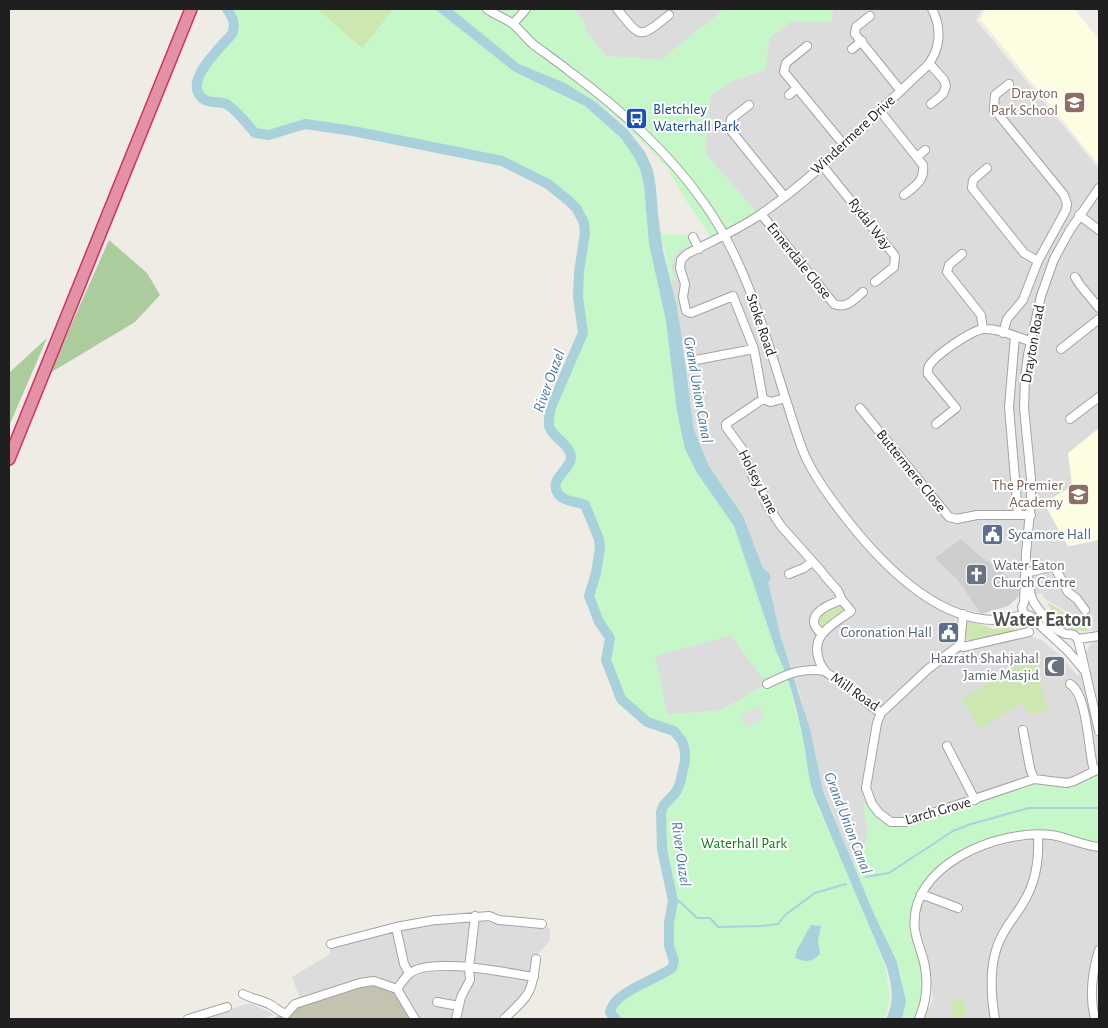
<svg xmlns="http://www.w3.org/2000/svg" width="1108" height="1028" viewBox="0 0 1108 1028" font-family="'Alegreya Sans',sans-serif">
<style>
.residential{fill:#dddcdc}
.education{fill:#fdfde1}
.religious{fill:#cdcdcd}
.construction{fill:#c4c3b2}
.grass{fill:#cce7af}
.forest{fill:#accc9d}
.park{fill:#c6f7c8;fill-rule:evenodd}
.parking{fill:#dfdfdf}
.water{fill:#a9d1db}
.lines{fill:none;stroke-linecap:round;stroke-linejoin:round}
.stream{stroke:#a9d1db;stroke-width:2}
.river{stroke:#a9d1db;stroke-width:10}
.minor-casing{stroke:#a3a3a3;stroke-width:10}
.highway-casing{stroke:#d22f6b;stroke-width:14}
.minor{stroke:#fff;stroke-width:8}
.highway{stroke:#e292a3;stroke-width:11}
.labels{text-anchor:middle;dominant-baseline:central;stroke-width:4;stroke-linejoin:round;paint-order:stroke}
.education-label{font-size:15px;fill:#785e54;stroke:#fff;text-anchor:end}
.transit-label{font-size:15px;fill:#164399;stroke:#fff;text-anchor:start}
.street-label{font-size:15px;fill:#1f1f1f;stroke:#fff}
.service-label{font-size:15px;fill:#4e5e75;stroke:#fff;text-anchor:start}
.worship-label{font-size:15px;fill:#5b616d;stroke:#fff;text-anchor:start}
.park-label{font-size:15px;fill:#117917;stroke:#fff}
.water-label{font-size:16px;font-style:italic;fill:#4d7aa2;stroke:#fff}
.district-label{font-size:20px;font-weight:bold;fill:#525252;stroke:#fff}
</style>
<rect width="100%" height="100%" fill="#efece6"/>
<!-- residential -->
<path class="residential" d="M574,9h151l-64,51 -55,-4 -22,-27 1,-7z
M833,9h149l-6,11 123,149v462h-6l-15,-13 -33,-19 -3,-6 -24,4 -10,9 -27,8 -21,-6 -5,13 2,12 -2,10 6,11 11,-5 44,-11 12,-2 12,3 21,17 16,19 14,-4 -5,-19 6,-10 7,-1v125l-31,14 -35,1 -135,39 -18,-10 -7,-10 -10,5 5,24 -5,29 -10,5 -30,-72 -21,-90 -22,-67 -17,-66 -20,-52 -34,-50 -15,-36 -9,-75 -14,-73 4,-3 -4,-10 2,-12 10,-10 8,-3 2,4 64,-35 -52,-60 5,-56 21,-16 34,-11 4,-32 21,-16h41z
M731,635l36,49 -45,26 -55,5 -12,-59z
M1045,839l54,11v89l-4,25v55h-171l9,-19 -4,-37 -10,-37 3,-27 14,-23 35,-22 40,-12z
M478,919l17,5 55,4v13l-16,17 -7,35 -25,26h-83l-17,-30 -102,10 -8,-22 38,-23v-8l70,-17z
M251,1003l24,12 -14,4h-62z"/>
<!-- education -->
<path class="education" d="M986,9h88l25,31v125l-119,-146z
M1099,428v112l-29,6 -3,-1 -23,-42 28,-17 -4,-33z"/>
<!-- religious -->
<path class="religious" d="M961,539l19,17 20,14 19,18 -1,9 -10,9 -27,8 -23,-34 -23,-22z"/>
<!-- construction -->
<path class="construction" d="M391,984l21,35h-142l12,-4 15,-9 63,-21z"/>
<!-- grass -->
<path class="grass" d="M317,9h77l-32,40z
M1047,602l31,19 12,10c-25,2 -33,-10 -43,-29z
M841,605l3,4 -1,5 -22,16 -3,-2 -1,-12 17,-10z
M968,622l12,2 13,5 21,-2v2l-1,3 -41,10 -7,-3c-2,-6 -2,-12 3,-17z
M1036,663l6,28h1l6,19 -19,5 -8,-12 -43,26 -17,-30 26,-15 -1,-4 23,-12z
M964,999l2,20h-14v-19z"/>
<!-- forest -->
<path class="forest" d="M109,240l38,33 13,22 -25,27 -85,51z
M47,338l-38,88v-53z"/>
<!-- park -->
<path class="park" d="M230,9h87l45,39 32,-39h41l78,62 72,35 36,32 13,19 6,12 4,17 5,58 17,77 11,91 8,37 12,24 37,53 42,125 9,17 4,14 15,61 3,22 6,28 6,17 29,63 38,96 4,29 -2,11 -5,10h-267l-6,-6c0,-4 1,-8 4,-11 15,-16 40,-21 58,-34l2,-7 -5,-15v-23l4,-22 -11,-52 -1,-37 2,-6 13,-14 4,-9 5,-22v-10l-3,-10 -8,-10 -27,-9 -26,-23 -15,-39 4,-22 -11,-16 -10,-26 7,-23 4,-25 -1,-9 -14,-34c-9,-4 -23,-3 -28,-13 -6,-14 13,-22 14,-35 0,-13 -19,-19 -22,-31 -1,-6 1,-13 2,-19l32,-74 -5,-36 1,-25 6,-39 -1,-10 -7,-14 -8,-8 -21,-17 -46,-23 -149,-30 -48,-7 -36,11 -14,-2c-8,-8 -18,-22 -27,-28 -8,-6 -18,0 -26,-7 -19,-17 19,-51 30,-64 4,-9 1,-16 -2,-25zM731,635l36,49 -45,26 -55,5 -12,-59z
M452,9h61l9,10 7,-10h45l11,13 -1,7 22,27 55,4 64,-51h108l-2,13h-41l-21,16 -4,32 -34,11 -21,16 -5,56 52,60 -45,26 -27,-40 -18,-31 -14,-16 -42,-39 -30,-21 -62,-28z
M661,234l27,1 4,10c-17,5 -25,16 -17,34l-4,3z
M1099,773v71l-48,-12 -84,18 -41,33 -13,22v27l10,38v22l-7,27h-14l1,-4 -1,-38 -5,-15 -23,-48 -21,-51 10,-5 5,-29 -5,-24 4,-2c13,16 22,24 43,23l122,-42 36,3z"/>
<!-- parking -->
<path class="parking" d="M759,706l5,12 -18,9 -5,-11z"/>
<!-- water -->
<path class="water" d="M435,9h17l67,55 46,19 31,19 32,28 17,22 8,18 3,18 2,26 5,37 13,52 6,35 12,92 15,36 34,50 20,52 6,5 2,6 -3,3 12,52 30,95 13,62 51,123 23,48 9,39 -4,18h-16c9,-17 6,-33 1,-51l-74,-175c-5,-16 -6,-33 -9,-49 -6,-32 -14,-65 -28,-93l-42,-125 -37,-53 -12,-24 -8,-37 -11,-91 -17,-77 -5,-58 -4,-17 -6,-12 -13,-19 -36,-32 -72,-35z
M811,925l10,1 -3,15 2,13c-9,9 -14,8 -25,4l2,-8z"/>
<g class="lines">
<!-- stream -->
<path class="stream" d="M866,877l23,-4 64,-42 18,-7 58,-16h70
M672,905l7,-4 18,17h13l8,9 43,-1 17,-2 7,-9 30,-22 31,-9"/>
<!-- river -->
<path class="river" d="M227,9c6,9 9,15 5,25 -11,13 -49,47 -30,64 8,7 18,2 26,7 10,7 19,19 27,28l14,2 36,-11 48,7 149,30 46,23 21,17 8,8 7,14 1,10 -6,39 -1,25 5,36 -32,74c-1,6 -3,13 -2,19 3,12 22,18 22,32 -1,12 -21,20 -14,34 5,10 19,9 28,13l14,34 1,9 -4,25 -7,23 10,26 11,16 -4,22 15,39 26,23 27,9 8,10 3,10v10l-5,22 -4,9 -13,14 -2,6 1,37 11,52 -4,22v23l5,15 -2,7c-16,12 -60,24 -62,45l6,6"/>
<defs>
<path id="minor" d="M487,9c8,6 18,9 26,15 7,6 14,15 21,21 12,9 24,17 35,26 51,38 99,80 135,132 41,57 60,127 81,194 7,20 12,41 21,61 9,19 22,37 35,54 35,46 91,108 154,108 10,0 20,-3 29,-6
M617,9c24,29 21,31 52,6
M870,16l-14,11 -1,7 46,57
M513,24l13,-15
M807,46l-21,17 -2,9 60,73
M852,49l10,-8
M929,63l15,17 2,6 -3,8 -12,10
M789,95l8,-7
M749,105l-18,14 -2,9 55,68
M880,111l43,54c2,16 -8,21 -19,30
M917,157l8,-7
M822,165l73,91 -1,11 -19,15
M987,168l-14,12 -1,8 52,65 14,8
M761,214l73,90c13,5 19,-4 29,-12
M1079,215l20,15
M693,237l6,12
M962,254l-13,11 -2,7 34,43 2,14
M1075,277l5,8 19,23
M1003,333l4,-14 16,-19 15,-39 28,-51 1,-6 -3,-9 -70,-86 1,-14 14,-11
M1015,336l-6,71 9,108
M1061,349l38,-30
M696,360l58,-11
M785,398l-14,4 -8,-3 -9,-50 -21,-53 -42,17 -5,-2 -3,-14 2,-13 -5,-16 1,-8 6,-6c23,-12 46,-22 68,-36 64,-42 115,-100 171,-151 15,-17 16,-39 6,-58
M763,399l-37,25v3l17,23 11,30 8,11 4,12 15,23 41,46
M860,408l89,109 8,2 20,-4h54
M1070,419l29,-22
M936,424l20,-16 -28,-34c0,-4 -1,-4 1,-8 6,-11 43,-36 55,-37 15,-1 32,8 46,12
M1026,573l28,-7 14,26 9,7 8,11
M789,574l15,-6 8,-6
M824,575l14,16 4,9
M1028,578c1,6 2,17 5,23 7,11 19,29 33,33 3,0 5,0 8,1l4,4 21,92
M963,614l-3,31 -32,24 -47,44 -4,10 -11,65 6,16 7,9 12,9h15l128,-43 33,4 7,-2 25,-12
M1024,614l-2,-7 2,-4 2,-50 5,-51v-23l-7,-71 1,-30 3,-23 13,-59 13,-37 16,-29 29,-42
M1024,614l6,2 38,35 16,19
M822,634c-21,-17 4,-29 20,-34l9,11c-9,7 -24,15 -30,25 -7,10 -4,26 5,36 4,4 11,6 16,10 13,10 25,22 39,31
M1078,639l21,-3
M960,645l3,2 66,-15
M767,684c20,-10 36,-17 58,-13
M1070,684c18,11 18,67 24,87
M1023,730l7,38 4,11
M947,746l28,54
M921,894l37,14
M438,920l51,-4 10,4 43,4
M396,927l39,-7
M331,944l65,-17 8,37 5,9
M397,989c4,-5 7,-11 12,-15 20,-18 98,-1 125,3
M243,994c9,5 20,6 28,11 5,3 9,7 15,9l9,-10 65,-21 14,-2 23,8 18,30
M437,1002l22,4
M188,1019l39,-12
M456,1019l5,-22 9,-17 -1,-12 6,-52
M504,1019c25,-24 28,-24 32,-60
M919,1019c7,-16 9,-35 6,-52 -2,-12 -8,-24 -10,-37 -8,-65 84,-101 136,-95 17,2 32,11 48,12
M995,1019c-4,-23 -6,-49 2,-72 5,-16 16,-28 25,-42 14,-22 17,-44 16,-70
M1095,1019c-6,-23 -3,-46 4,-69"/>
<path id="highway" d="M9,459l182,-450"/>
</defs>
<!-- minor casing -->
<use href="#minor" class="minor-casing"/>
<!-- highway casing -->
<use href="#highway" class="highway-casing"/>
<!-- minor -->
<use href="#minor" class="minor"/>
<!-- highway -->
<use href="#highway" class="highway"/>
</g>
<!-- icons -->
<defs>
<symbol id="school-square" viewBox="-11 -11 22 22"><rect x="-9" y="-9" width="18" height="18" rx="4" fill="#8d6e63" stroke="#fff"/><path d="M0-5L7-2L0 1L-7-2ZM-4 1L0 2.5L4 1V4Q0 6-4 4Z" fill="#fff"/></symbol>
<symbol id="bus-square" viewBox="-11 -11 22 22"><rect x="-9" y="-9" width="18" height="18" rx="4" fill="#1a4fb4" stroke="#fff"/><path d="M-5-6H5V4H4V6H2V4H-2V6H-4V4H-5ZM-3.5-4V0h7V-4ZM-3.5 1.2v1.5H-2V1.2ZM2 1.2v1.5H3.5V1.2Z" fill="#fff"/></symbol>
<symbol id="civic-square" viewBox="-11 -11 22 22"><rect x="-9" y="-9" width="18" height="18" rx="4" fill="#5c6f8a" stroke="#fff"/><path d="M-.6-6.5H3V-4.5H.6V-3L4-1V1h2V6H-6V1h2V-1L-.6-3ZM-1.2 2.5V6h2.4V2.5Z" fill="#fff"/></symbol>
<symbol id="church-square" viewBox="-11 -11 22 22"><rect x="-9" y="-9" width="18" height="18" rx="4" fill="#6b7280" stroke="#fff"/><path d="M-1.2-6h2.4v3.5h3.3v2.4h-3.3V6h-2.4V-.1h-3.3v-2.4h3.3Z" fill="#fff"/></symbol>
<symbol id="mosque-square" viewBox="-11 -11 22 22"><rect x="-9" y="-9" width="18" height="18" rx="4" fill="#6b7280" stroke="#fff"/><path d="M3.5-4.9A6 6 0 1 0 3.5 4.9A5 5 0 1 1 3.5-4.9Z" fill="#fff"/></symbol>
</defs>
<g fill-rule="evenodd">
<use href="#school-square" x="1062" y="90" width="25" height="25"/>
<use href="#bus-square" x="624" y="106" width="25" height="25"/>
<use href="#school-square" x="1066" y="482" width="25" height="25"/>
<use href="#civic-square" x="980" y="522" width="25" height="25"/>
<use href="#church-square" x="964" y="562" width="25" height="25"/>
<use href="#civic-square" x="936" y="620" width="25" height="25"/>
<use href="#mosque-square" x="1042" y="654" width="25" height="25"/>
</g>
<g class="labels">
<!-- education labels -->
<g class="education-label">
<text x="1058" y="93">Drayton<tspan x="1058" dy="17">Park School</tspan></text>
<text x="1063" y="485">The Premier<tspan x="1063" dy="17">Academy</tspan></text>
</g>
<!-- transit labels -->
<g class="transit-label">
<text x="653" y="109">Bletchley<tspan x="653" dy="17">Waterhall Park</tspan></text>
</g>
<!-- street labels -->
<g class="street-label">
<text transform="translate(853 135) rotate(-43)">Windermere Drive</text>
<text transform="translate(870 224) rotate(52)">Rydal Way</text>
<text transform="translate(799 261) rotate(51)">Ennerdale Close</text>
<text transform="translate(761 325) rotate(71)">Stoke Road</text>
<text transform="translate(1033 344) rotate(-80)">Drayton Road</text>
<text transform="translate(911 471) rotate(51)">Buttermere Close</text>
<text transform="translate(758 482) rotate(63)">Holsey Lane</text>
<text transform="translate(855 692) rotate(35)">Mill Road</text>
<text transform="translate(938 811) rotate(-16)">Larch Grove</text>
</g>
<!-- service labels -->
<g class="service-label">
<text x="1008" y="534">Sycamore Hall</text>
<text x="932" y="632" text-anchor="end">Coronation Hall</text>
</g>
<!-- worship labels -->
<g class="worship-label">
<text x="993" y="565">Water Eaton<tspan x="993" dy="17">Church Centre</tspan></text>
<text x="1039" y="658" text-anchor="end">Hazrath Shahjahal<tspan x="1039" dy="17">Jamie Masjid</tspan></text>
</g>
<!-- park labels -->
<g class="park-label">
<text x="744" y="843">Waterhall Park</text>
</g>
<!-- water labels -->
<g class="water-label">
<text transform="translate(549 381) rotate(-70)">River Ouzel</text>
<text transform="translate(698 390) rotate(80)">Grand Union Canal</text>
<text transform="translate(848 823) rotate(69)">Grand Union Canal</text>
<text transform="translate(681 854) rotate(82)">River Ouzel</text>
</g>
<!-- district labels -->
<g class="district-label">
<text x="1042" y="620">Water Eaton</text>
</g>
</g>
<!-- border -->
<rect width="1108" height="1028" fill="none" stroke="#1f1f1f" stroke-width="20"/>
</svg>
